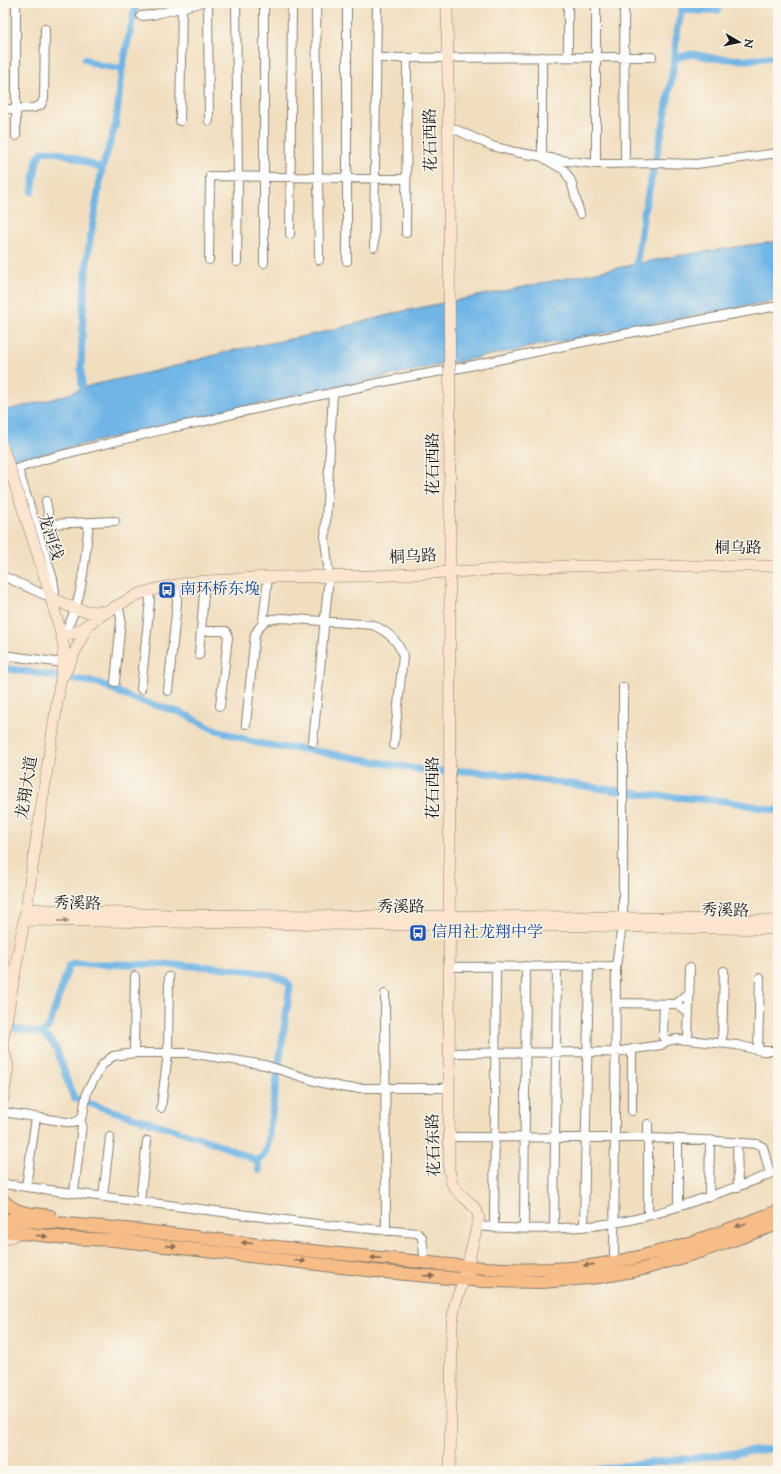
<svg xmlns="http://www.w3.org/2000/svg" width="781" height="1474" viewBox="0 0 781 1474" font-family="'Sorts Mill Goudy','Noto Serif SC',serif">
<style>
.water{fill:#6fb5e6;stroke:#466881}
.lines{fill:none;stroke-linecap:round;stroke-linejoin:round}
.canal{stroke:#6fb5e6;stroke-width:7}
.street-casing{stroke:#867d6e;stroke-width:10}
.secondary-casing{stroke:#867d6e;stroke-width:12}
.primary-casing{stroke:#867d6e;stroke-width:14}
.street{stroke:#fff;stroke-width:8}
.secondary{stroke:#fce5cf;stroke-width:11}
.primary{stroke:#f7bd88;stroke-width:12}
.secondary-bridge-casing{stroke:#867d6e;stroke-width:12;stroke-linecap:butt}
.secondary-bridge{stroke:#fce5cf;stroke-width:11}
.oneway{fill:#978b7e}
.oneway2{fill:#8a6c52}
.labels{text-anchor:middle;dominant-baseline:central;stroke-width:3;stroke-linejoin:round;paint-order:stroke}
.street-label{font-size:16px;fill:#1c1c1c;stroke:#fbf7ec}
.transit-label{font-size:16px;fill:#164399;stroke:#fbf7ec;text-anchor:start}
</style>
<rect width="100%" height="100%" fill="#fbf7ec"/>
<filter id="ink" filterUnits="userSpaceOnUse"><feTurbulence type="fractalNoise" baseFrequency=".025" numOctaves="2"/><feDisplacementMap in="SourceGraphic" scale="8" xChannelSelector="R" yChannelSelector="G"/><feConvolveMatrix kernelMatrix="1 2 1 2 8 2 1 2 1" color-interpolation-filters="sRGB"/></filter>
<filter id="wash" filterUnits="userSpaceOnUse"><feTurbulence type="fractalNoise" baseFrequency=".012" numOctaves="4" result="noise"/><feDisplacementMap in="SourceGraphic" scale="16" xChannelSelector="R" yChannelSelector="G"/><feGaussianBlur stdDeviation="0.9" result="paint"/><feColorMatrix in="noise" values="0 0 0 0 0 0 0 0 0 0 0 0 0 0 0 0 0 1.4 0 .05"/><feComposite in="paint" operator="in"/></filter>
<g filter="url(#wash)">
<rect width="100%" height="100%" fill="#f1debf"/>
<!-- water -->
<path class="water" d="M778,241v59l-238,45 -163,33 -199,44 -144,34 -31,10v-55l54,-13 35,-13 68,-15 70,-19 90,-18 84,-22 272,-55z"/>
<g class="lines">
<!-- canal -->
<path class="canal" d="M682,10l17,1 19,-1
M675,58l18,-4 19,4 35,2 31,-4
M85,59l13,6 24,4
M32,192l5,-32 5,-8c15,-4 46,11 60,17
M635,274l9,-62 20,-90 11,-64 1,-20 7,-35
M83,397l-2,-26 2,-62 5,-57 14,-83 14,-46 6,-54 14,-66
M3,668l96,15 32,15 51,15 29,15 42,14 25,5 27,2 123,22h42l42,5 136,19 78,6 52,10
M3,1026l40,8 9,8 5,8 12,36 5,12c61,22 125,35 183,63l2,9
M43,1034l7,-10 19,-58 5,-2c31,0 205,-3 216,22l-23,162 -3,7 -7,6
M582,1471l196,-23"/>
</g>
</g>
<g filter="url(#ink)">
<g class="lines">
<defs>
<path id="street" d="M16,3v133
M208,3l1,118
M236,3l2,175 -1,84
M264,3v260
M316,3l3,257
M568,3v54
M596,3v161
M624,3l1,161
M141,16l11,-1 48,-12
M542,57v100l22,13 7,11 9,33
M376,58l276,-1
M3,109l30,-1 8,-3 3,-7 1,-69
M180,121l2,-118
M448,126l44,20 23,6 53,9 28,3 64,-1 36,1 82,-11
M406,233l1,-174
M290,234l2,-231
M374,247l3,-244
M209,260l1,-84 196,3
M347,261v-258
M3,474l39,-14 23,-6 105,-26 36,-7 35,-9 166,-35 53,-9 142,-30 176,-32
M46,501l4,23 65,-3
M3,576l44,20 4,1 4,-5 -2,-13 -35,-110
M263,621l5,-44
M201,631h25l2,6 -8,69
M62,637c22,-34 22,-76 27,-114
M3,655l60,8
M199,655l6,-74
M115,682l6,-62 -1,-7 -3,-7
M141,689l9,-89 -2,-9
M168,691l9,-88v-19
M246,724l9,-90c10,-16 10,-14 28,-16l90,7c13,6 26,16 30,31l-9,89
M313,742l16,-166 -4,-37 8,-146
M449,967l167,-1
M385,994l1,237
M616,1003l60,1 13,9
M664,1004l-1,33 4,4
M676,1004l13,-11
M688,1040l2,-73
M722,1043l2,-72
M632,1049v62
M758,1049l2,-71
M134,1053l1,-77
M449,1053l166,-1 46,-7 6,-4 10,-2 60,6 25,6h16
M161,1108l7,-55 1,-76
M3,1112l70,11 7,-3 3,-6 4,-23 16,-27 10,-8 21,-3h55l76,12 53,17 29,6h102
M648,1124v91
M450,1137l199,1 54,2 54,4 6,3 7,27c-22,10 -46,17 -69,25 -28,9 -58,20 -87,24 -45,7 -92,7 -137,3
M737,1142l1,45
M3,1184l322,41 92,8 5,4 3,26
M26,1187l10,-70
M74,1192l8,-67 -2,-5
M103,1196l7,-59
M709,1196l1,-56
M140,1201l7,-60
M678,1206v-67
M584,1226l5,-260
M554,1227l3,-261
M494,1228l2,-262
M524,1228l2,-262
M614,1262l2,-296 7,-48v-231"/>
<path id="secondary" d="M447,3l2,172
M450,537l-1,633c1,4 2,9 3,13 6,14 24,19 27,35l-15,61 -9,25 -3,19 -2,148
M51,597c19,11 33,17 55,14
M62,637l14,-5 37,-24 26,-14 17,-5 37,-7 75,-5 104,-1 197,-10h209
M64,675l24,-51
M26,909l142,6 421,2 189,4
M24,920l284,4 285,2 185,3
M3,1039l23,-130 36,-239 2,-21 -2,-12 -20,-70
M3,1046l5,21 -5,32
M3,1240l16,-7"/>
<path id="primary" d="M3,1200c13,15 29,13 47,16
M3,1219c25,3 50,3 75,6 47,3 94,9 141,15 64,8 128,15 193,21 61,7 123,13 185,4 65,-10 120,-31 181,-54
M3,1231l64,7 47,2 270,32 98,9 60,1 57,-5 44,-8 59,-18 76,-27"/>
</defs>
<!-- street casing -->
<use href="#street" class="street-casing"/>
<!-- secondary casing -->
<use href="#secondary" class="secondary-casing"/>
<!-- primary casing -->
<use href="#primary" class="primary-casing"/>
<!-- street -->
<use href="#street" class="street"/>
<!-- secondary -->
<use href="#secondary" class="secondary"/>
<!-- primary -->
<use href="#primary" class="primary"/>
<defs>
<path id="secondary-bridge" d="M449,175l1,362
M3,448l39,119"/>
</defs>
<!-- secondary-bridge casing -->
<use href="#secondary-bridge" class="secondary-bridge-casing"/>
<!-- secondary-bridge -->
<use href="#secondary-bridge" class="secondary-bridge"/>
</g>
<!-- one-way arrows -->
<defs><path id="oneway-solid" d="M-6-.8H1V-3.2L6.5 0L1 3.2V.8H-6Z"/></defs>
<use class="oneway" href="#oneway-solid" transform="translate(63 921) rotate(1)"/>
<g class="oneway2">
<use href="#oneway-solid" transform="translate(741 1225) rotate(160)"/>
<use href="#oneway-solid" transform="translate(42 1236) rotate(6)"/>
<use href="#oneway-solid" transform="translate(247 1243) rotate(-173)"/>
<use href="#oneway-solid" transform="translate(171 1246) rotate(6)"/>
<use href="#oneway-solid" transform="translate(376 1258) rotate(-175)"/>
<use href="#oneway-solid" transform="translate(300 1261) rotate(7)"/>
<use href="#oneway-solid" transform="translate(589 1265) rotate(174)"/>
<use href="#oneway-solid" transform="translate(429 1276) rotate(5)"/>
</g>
</g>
<!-- icons -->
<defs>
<symbol id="bus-square" viewBox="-11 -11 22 22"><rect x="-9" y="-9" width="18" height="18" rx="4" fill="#1a4fb4" stroke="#fbf7ec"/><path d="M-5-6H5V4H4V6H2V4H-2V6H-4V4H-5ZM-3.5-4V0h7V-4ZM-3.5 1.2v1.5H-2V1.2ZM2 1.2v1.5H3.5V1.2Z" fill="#fff"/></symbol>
</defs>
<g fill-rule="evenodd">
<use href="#bus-square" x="157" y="580" width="20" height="20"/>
<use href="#bus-square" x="408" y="923" width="20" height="20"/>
</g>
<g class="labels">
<!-- street labels -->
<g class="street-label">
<text transform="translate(432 140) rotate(-91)">花石西路</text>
<text transform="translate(434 464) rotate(-90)">花石西路</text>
<text transform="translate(49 537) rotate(72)">龙河线</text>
<text x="738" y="549">桐乌路</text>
<text transform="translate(413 558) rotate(-3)">桐乌路</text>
<text transform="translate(28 788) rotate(-81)">龙翔大道</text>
<text transform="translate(434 788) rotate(-90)">花石西路</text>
<text transform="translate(77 905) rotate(1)">秀溪路</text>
<text x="401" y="908">秀溪路</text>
<text transform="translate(725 912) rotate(1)">秀溪路</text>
<text transform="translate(435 1145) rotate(-92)">花石东路</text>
</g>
<!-- transit labels -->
<g class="transit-label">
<text x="180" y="590">南环桥东堍</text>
<text x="431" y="933">信用社龙翔中学</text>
</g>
</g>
<!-- margin -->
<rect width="781" height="1474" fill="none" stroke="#fbf7ec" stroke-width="16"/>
<!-- north arrow -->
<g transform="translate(739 42) rotate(99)" stroke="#fbf7ec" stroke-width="3" paint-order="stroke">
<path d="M0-3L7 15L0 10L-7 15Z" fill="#1c1c1c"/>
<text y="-6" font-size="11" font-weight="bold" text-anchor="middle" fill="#1c1c1c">N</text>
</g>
</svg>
